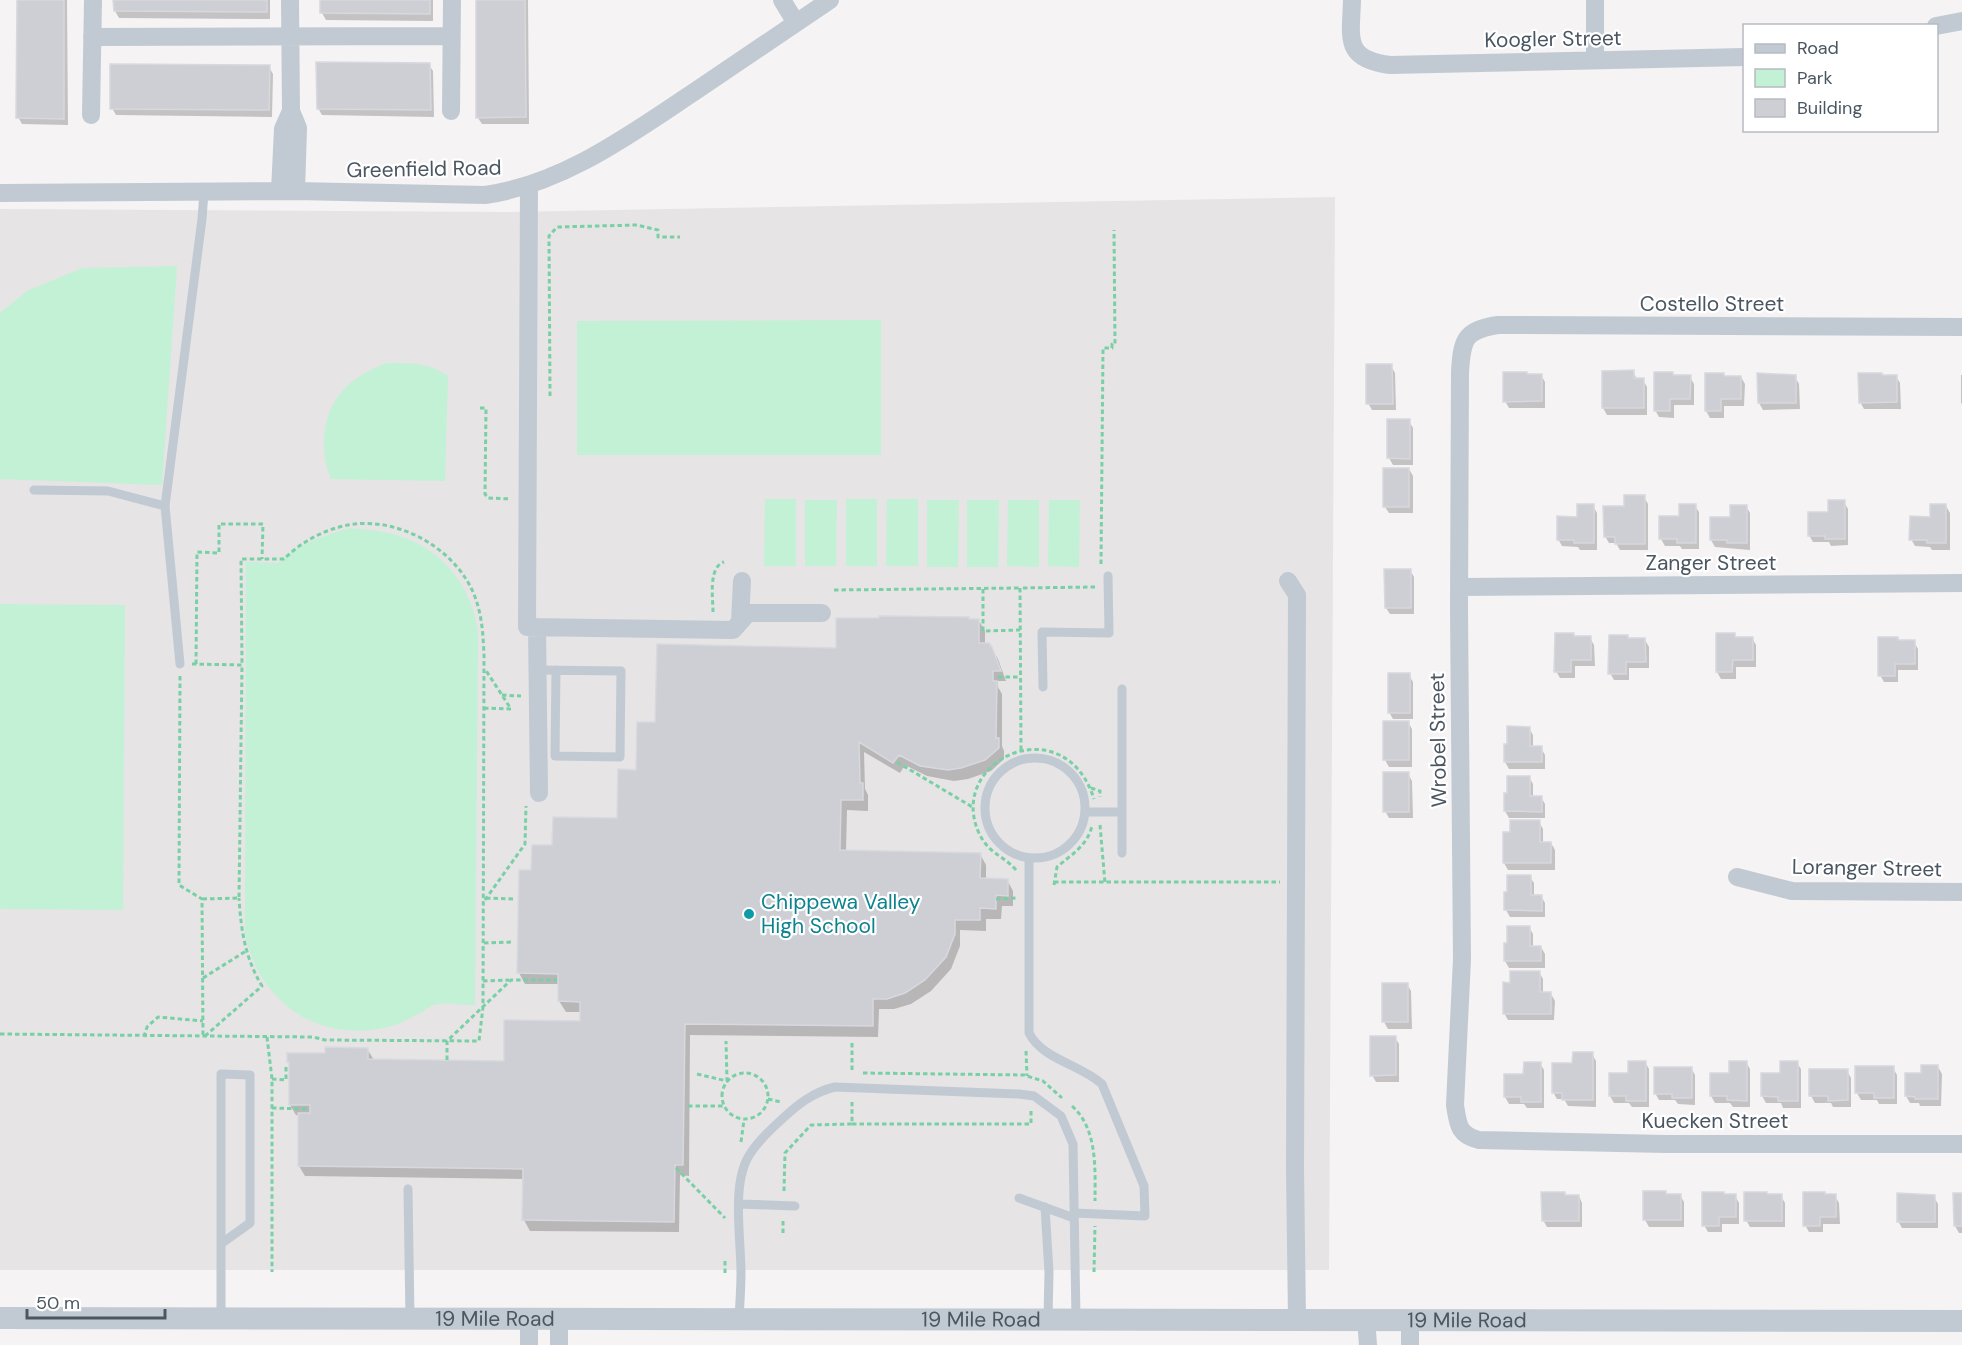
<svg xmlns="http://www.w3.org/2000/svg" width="1962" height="1345" viewBox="0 0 1962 1345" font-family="'DM Sans',sans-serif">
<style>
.education{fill:#e6e4e5}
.green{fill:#c3f1d5}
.shadow{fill:#0003}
.building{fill:#cdcfd5;stroke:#d7d9de;stroke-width:1.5}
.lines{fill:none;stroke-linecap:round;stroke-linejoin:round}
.path{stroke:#7ad0a6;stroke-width:3;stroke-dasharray:4.5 3;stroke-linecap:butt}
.service{stroke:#c1cad2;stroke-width:9}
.minor{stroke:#c1cad2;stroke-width:18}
.tertiary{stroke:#c1cad2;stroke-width:22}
.culture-dot{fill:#0f9aa8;stroke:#fff;stroke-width:2}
.labels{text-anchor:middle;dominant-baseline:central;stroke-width:4.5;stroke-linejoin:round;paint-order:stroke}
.street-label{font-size:21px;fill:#4a5661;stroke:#fff}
.culture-label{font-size:21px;fill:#0d838f;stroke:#fff;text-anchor:start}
</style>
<rect width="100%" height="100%" fill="#f5f3f3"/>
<!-- education -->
<path class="education" d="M1335,197l-6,1073h-1329v-1061l504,3z"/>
<!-- green -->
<path class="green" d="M177,266l-15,219 -162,-6v-166l27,-22 55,-23z
M881,320v135h-304v-134z
M386,363c25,0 41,-1 62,13l-3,105 -114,-2c-14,-33 -8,-75 22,-98 10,-8 22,-13 33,-18z
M765,499h31v67h-32z
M846,499h31v67h-31z
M887,499h31v67h-32z
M805,500h32l-1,66h-31z
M927,500h32l-1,67h-31z
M967,500h32l-1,67h-31z
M1008,500h31v67l-32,-1z
M1049,500h31l-1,67 -31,-1z
M350,528c15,2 31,2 46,7 46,13 76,51 82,98l-3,372c-11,0 -31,-3 -41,0 -4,1 -9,5 -12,7 -11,6 -22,12 -34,15 -70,17 -130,-25 -143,-94l1,-371 32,1c21,-20 45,-27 72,-35z
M0,604l125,1 -2,305 -123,-1z"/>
<!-- shadow -->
<path class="shadow" d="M18,0h49l1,125 -46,-1 -4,-7z
M115,0h155v19l-151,-1 -4,-7z
M322,0h111v21l-107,-1 -4,-7z
M478,0h50l1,124h-47l-4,-6z
M429,65l4,6 1,46 -112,-2 -4,-7z
M269,67l4,7 -1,43 -156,-2 -4,-7z
M1391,366l4,7 1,37h-24l-4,-7z
M1633,372l4,7 6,1 4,7v28h-40l-4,-7z
M1672,374l2,3h16l4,7v21h-20v13l-15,-1 -4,-7z
M1723,374l2,3h16l4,7 -1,22h-20v12h-14l-4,-7z
M1541,375l4,7v26h-36l-4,-7 23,-25z
M1961,375h1v29l-1,-1z
M1896,376l4,7 1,26h-37l-4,-7 23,-25z
M1795,377l4,7 1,25 -37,1 -4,-7z
M1409,421l4,7v37h-20l-4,-7z
M1409,469l4,7v37h-24l-4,-6z
M1644,497l4,7v46h-28l-4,-7h-7l-4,-7 21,-28z
M1844,502l4,7v36l-17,1 -2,-4h-16l-4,-7z
M1593,506l4,7v37h-17l-2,-3 -16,-1 -4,-7z
M1695,506l4,6v37h-17l-2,-3h-15l-4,-7z
M1746,506l4,7v37l-35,-3 -4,-7z
M1946,506l4,7v37h-18l-2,-3 -15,-1 -4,-7z
M1410,570l4,7v37h-24l-4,-6z
M969,620l10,1 6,10v14l6,3 7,11 8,22h-8v6l4,7v52l2,5v8l-13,12 -23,8 -14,2 -27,-5 -22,-11 -5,8 -36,-21 1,37 3,6v16l-21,-1 -1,41 134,3 6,11v15h21l6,11v15h-11l-1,13h-15v12l-26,-1v16l-9,23 -20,22 -20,13 -17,5h-15l-1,28 -188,-2 -1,141 -9,-1 -1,57 -149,-1 -6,-11v-41l-219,-3 -6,-10 1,-50 -4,-1 -6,-10 1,-39 -3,-5 79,-12 7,11 131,3 76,-40v-11h-15l-7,-11 1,-17h-35l-6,-11 14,-101 21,-25 64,-27 39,-96 181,-75z
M1573,635l2,3h15l4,7 1,21h-20v12h-15l-4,-7z
M1735,635l1,3h16l4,7v22h-20v12h-15l-4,-7z
M1627,636l2,4h16l4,7v21h-20v12h-15l-4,-7z
M1899,642h15l4,7v21h-20v12h-14l-4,-7z
M1409,675l4,7v37h-20l-4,-7z
M1408,722l4,7v38h-23l-4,-7z
M1529,728l4,7v13h8l4,7v14h-36l-4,-7z
M1408,774l4,7 1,37h-24l-4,-7z
M1529,777l4,7v13h8l4,7v14h-36l-4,-7z
M1539,822l4,7v14h8l4,7v20h-47l-4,-7 7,-30z
M1530,877l4,6v13h7l4,7v14h-35l-4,-7v-16z
M1529,927l4,7v13h8l4,7v14h-36l-4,-7 3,-17z
M1539,972l4,7v15h8l4,7 -1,19h-46l-4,-7 7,-29z
M1407,984l4,7 1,38h-24l-4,-7z
M1395,1037l4,7v38h-23l-4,-7z
M1592,1054l4,7v46l-28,-1 -4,-7h-7l-4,-7 21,-27z
M1645,1062l4,7v38h-17l-3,-4h-15l-4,-7 20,-22z
M1746,1062l4,7v38h-17l-3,-4h-15l-4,-7 20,-22z
M1540,1063l4,7v38h-17l-3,-4h-15l-4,-7 20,-22z
M1797,1063l4,6v39h-18l-2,-5h-15l-4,-7 20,-21z
M1938,1067l4,7 -1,32h-21l-1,-3h-9l-4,-7 17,-22z
M1691,1068l4,7v30l-17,-1 -3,-4h-16l-4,-7z
M1893,1068l4,7v29h-18l-2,-4h-16l-4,-7z
M1847,1071l4,7v29h-18l-2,-4h-16l-4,-7z
M1665,1193l2,2h13l4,7v25h-35l-4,-7z
M1962,1194v39h-3l-4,-7z
M1565,1196h14l3,7v24h-35l-4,-7z
M1725,1196h10l4,7v21h-17v8h-14l-4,-7z
M1768,1196h13l4,7v24h-35l-4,-7z
M1826,1196h9l4,7 1,21h-17v8h-14l-4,-7z
M1934,1197l4,7v24h-36l-4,-7z"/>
<!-- building -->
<path class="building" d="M17,0h47v119l-48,-1z
M113,0h154v12l-153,-1z
M320,0h110v14l-110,-1z
M476,0h49l1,117 -50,1z
M316,62l114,1 1,47 -114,-1z
M110,64l160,1 -1,45 -159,-1z
M1366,364h26l1,40h-27z
M1634,370v8h10v30h-42v-37z
M1503,372h24v2h15v27l-39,1z
M1654,372h19v3h18l-1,24h-20v12h-16z
M1705,373h19v3h17v23h-20v12h-16z
M1757,373l39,2v28h-38z
M1858,373h24v2h15v27l-38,1z
M1387,419h23v40l-23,-1z
M1383,468h26v39h-26z
M1624,495h21v49h-30v-7h-11l-1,-31h21z
M1828,500h17v39h-20v-3h-17v-24h20z
M1577,504h17v39h-20v-3h-17v-24l20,1z
M1679,504h17v39h-19v-4h-18v-23h20z
M1930,504h16v39h-19v-3h-18l1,-24 20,1z
M1730,505h17v38h-20v-3h-17v-23h20z
M1384,569h27v39h-26z
M879,616l90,1v2h10v24h10l3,4 9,24h-8v10h4l-1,57h3v10l-14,12 -24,8 -13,2 -28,-4 -21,-11 -6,8 -34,-21 1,41h3v17h-22l-1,50 141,3 -1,25 28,1v17l-12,-1v14l-16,-1v12h-25v14l-9,23 -21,23 -20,13 -18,6h-14v27l-188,-2 -2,141h-8l-1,57 -152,-2 1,-51 -225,-3v-53h12v-8h-21v-43h-2v-9h38v-6l43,1v11l136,2v-41l76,1v-19l-22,-1v-27l-41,-1 2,-103h12l1,-25h20l1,-28 64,1 1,-49 18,1 1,-48h18l2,-78 179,4v-30h43z
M1555,633h19v3h17v24h-20v12h-17z
M1716,633h19v4h18v23h-20l-1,12h-16z
M1609,635h19v3h17l1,24h-20v12h-18z
M1878,637h20v3h17v24h-20v12h-17z
M1388,673h22v40h-22z
M1383,721h26v39h-26z
M1507,726l23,1v19h12v16h-38v-18h3z
M1383,772h26v40h-26z
M1507,776h23v20h12v16l-38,-1v-18h3z
M1510,820h30v22h11v21h-48v-31h7z
M1507,875h24v20h11v16l-38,-1v-18h3z
M1507,926h23v20h11v15h-37v-18h3z
M1510,971h30v21h11v22h-48v-32l7,1z
M1382,983h26v39h-26z
M1370,1036h26v39l-26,1z
M1573,1052h20v48h-31v-7h-10v-30h20z
M1628,1061h18v40h-20v-5h-17v-23h19z
M1729,1061h18v40l-20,-1v-4h-17v-23h19z
M1780,1061h18v40h-20v-4l-17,-1v-23h19z
M1524,1062h17v40h-20v-5h-17v-23h19z
M1921,1065h17v34h-23v-2l-10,-1v-23h16z
M1855,1066h39v32h-20v-5h-19z
M1654,1067h38v31h-20v-4h-18z
M1809,1069h39v31l-20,1v-5h-19z
M1643,1191h23v3h15v26h-38z
M1541,1192h24v3h14v26h-37z
M1702,1192h22v2h12v23h-17v9h-17z
M1744,1192h23v2h15v27h-38z
M1803,1192h22v2h11v23h-16v9h-17z
M1897,1193l38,2v27h-38z
M1953,1193h9v33h-8z"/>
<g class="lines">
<!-- path -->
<path class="path" d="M550,396l-1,-160 8,-9 80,-2 21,5v7h22
M480,408h6l-1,86 3,4 23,1
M1101,564l2,-216h9v-4h3l-1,-114
M983,589v42l37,-1
M834,590l186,-2
M713,612c0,-14 -5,-45 11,-50
M192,664l50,1 -3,233 -37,1
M196,664l1,-112 22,1v-29h44l-1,35
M180,676l-1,209 23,14 1,138
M998,677h22
M502,695l19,1
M484,708l27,1 -26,-40
M1021,750l-1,-162 76,-1
M897,762l77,46
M1091,788l9,3v6
M1100,825l5,58
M1016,870c-13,-15 -28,-16 -38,-39 -30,-73 87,-124 116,-32
M1054,882h226
M1054,885l3,-18c15,-13 30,-21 35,-41
M486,898l28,1
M996,899l20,-1
M485,900l40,-56 1,-38
M484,943l30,-1
M203,978l43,-27
M483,981l26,-1
M0,1034l313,3 12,3 154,1 4,-34 1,-352c-1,-22 -2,-42 -11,-63 -20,-45 -76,-76 -125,-67 -25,5 -47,17 -64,34h-43l1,106
M205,1036l57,-50c-17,-28 -21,-56 -23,-88
M144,1037l3,-10 11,-10 45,4
M267,1037l5,42v193
M852,1043v30
M1026,1051l1,25
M447,1060v-19l64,-61h46
M722 1096a23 23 0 1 1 46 0a23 23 0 1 1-46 0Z
M863,1073l161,2 19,6 19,17
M697,1074l30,7 -1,-40
M272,1079l14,1v-16
M768,1099l13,3
M688,1106h36
M1072,1106c26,23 23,64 23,95
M272,1108l37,1
M852,1124h179v-14
M741,1142l3,-22
M676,1168l49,50
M784,1191l1,-38 26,-28 41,-1v-22
M783,1233v-14
M1094,1272l1,-46
M725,1273v-13"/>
<!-- service -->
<path class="service" d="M34,490l74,1 57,15
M180,664l-15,-158 37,-287 2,-27
M538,670l83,1 -1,86 -65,-1 1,-86
M1043,687l-1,-55 67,1 -1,-57
M985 808a50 50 0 1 1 100 0a50 50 0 1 1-100 0Z
M1085,812h37
M1122,853v-164
M1029,858v175c14,27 51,31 73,51l42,102 1,30 -71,-3
M408,1189l2,129
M1019,1198l55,20
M740,1204l55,2
M1045,1207l4,65 -1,47
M221,1318v-244l29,1v148l-28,20
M739,1318c1,-16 2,-31 2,-46 0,-34 -10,-90 9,-118 8,-13 20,-24 31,-34 16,-15 32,-28 54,-33l184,7 15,2 27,20 12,28 3,175"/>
<!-- minor -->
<path class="minor" d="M290,0l1,111
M782,0l14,23
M1352,0c-1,38 -9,59 38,65l354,-8
M1595,0v60
M1936,26l26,-5
M92,37l358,-1
M451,111l1,-111
M91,115l2,-115
M529,185l-2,442 206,3 15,-17h74
M280,191l3,-62 8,-18 7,17 -2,63
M0,193l296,-2 189,4c79,-11 147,-62 212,-105 44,-30 89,-60 133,-90
M1962,327l-464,-2c-34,5 -36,15 -38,47l-1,238 3,349 -7,146c3,19 3,30 24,35l187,4h296
M1288,581l9,14 -2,574 2,150
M1460,587l502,-4
M740,621l2,-40
M537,627l2,166
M1737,877l55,14 170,1
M529,1319v26
M1366,1319l2,26
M559,1345v-26
M1410,1345v-25"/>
<!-- tertiary -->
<path class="tertiary" id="s1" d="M0,1318l1962,3"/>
</g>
<!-- markers -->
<circle class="culture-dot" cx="749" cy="914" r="6"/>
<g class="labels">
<!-- street labels -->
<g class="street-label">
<text transform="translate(1553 39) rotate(-1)">Koogler Street</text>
<text transform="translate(424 169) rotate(-1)">Greenfield Road</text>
<text x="1712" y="304">Costello Street</text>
<text x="1711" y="563">Zanger Street</text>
<text transform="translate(1438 740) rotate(-91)">Wrobel Street</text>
<text transform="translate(1867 868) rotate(1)">Loranger Street</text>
<text x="1715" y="1121">Kuecken Street</text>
<text stroke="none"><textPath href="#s1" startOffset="495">19 Mile Road</textPath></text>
<text stroke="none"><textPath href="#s1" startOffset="981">19 Mile Road</textPath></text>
<text stroke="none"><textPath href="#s1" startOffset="1467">19 Mile Road</textPath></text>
</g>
<!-- culture labels -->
<g class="culture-label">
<text x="761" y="902">Chippewa Valley<tspan x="761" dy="24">High School</tspan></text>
</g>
</g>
<!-- legend -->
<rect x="1743" y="24" width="195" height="108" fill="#ffffff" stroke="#b7bbc0" stroke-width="1.5"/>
<rect x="1755" y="44" width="30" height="9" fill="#c1cad2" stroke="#b7bbc0" stroke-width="1.5"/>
<text x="1797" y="54" font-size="18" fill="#4a5661">Road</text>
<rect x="1755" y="69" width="30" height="18" fill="#c3f1d5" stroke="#b7bbc0" stroke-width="1.5"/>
<text x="1797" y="84" font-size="18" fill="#4a5661">Park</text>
<rect x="1755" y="99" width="30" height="18" fill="#cdcfd5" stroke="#b7bbc0" stroke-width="1.5"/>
<text x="1797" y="114" font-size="18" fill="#4a5661">Building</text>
<!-- scale -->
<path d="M27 1309v9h138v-9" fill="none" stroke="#4a5661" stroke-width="3"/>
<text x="36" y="1309" font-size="18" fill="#4a5661" stroke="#ffffff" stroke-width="4.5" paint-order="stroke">50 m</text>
</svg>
